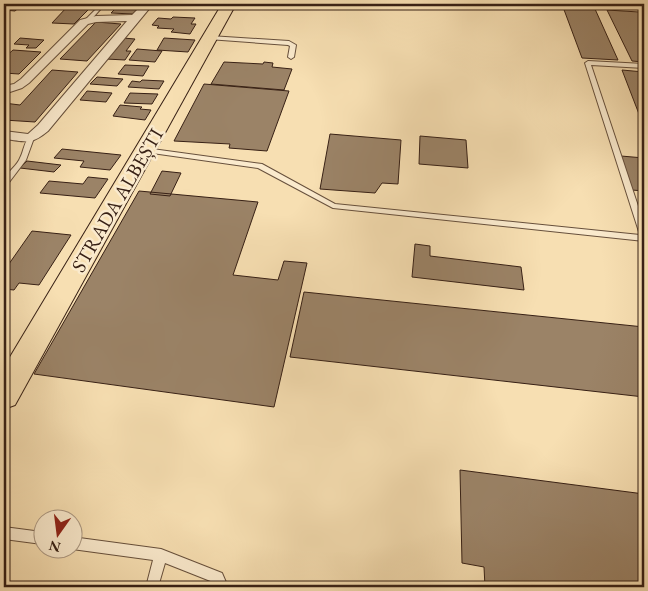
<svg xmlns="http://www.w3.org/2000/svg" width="648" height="591" viewBox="0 0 648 591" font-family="'EB Garamond',serif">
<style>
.building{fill:#9b8367;stroke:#372015}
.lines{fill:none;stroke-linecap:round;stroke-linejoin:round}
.lane-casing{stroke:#67503c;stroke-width:2}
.street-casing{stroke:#67503c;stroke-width:2}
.primary-casing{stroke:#372015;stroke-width:2}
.lane{fill:#faeacd;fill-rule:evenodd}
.street{fill:#faeacd;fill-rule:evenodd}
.primary{fill:#f7dfb2;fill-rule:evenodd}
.labels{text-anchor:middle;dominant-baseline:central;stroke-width:5;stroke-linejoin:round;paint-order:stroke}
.street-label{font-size:20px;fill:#372015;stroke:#faeacd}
</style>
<rect width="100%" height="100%" fill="#f7dfb2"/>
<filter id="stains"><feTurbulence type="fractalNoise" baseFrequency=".004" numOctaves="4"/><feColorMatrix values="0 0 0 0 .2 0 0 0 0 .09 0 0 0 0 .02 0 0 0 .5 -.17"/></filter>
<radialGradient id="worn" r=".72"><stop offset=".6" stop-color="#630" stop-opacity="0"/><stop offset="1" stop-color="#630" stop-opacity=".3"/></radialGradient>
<!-- building -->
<path class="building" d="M4,4h6l12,1 -7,6 -11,-1z
M52,4h32l-3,3 -31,-1z
M120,4h22l-9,10 -22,-1z
M67,7l22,2 -15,15 -22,-1z
M563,7l32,2 23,51 -36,-2z
M607,10l32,2 5,9v41l-12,-1z
M173,17l22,1 -4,6h5l-6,10 -19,-2 3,-3 -17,-1 2,-2 -7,-1 6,-7 13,1z
M96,22l25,2 -34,37 -27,-2z
M20,38l24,2 -8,8h-10l3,-3 -15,-1z
M123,38l12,1 -9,12h5l-6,9 -19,-1z
M164,38l31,2 -7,12 -31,-2z
M137,49l25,2 -7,11 -26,-2z
M13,50l28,2 -22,22 -15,-1v-15z
M224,62l39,2 1,-2 9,1 -1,4 20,2 -8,21 -73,-6z
M125,65l24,1 -6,10 -25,-2z
M52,70l26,2 -43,50 -31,-2v-17l16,2z
M622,70l22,2v55z
M97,77l26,2 -6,7 -27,-2z
M142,80l22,1 -5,8 -31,-2 4,-6 8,1z
M204,84l85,7 -22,60 -38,-3 1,-4 -56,-3z
M87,91l25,2 -6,9 -26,-2z
M130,93l28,1 -6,10 -28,-1z
M120,105l22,2 -2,2 11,1 -6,10 -32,-4z
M330,134l71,6 -3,44 -16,-1 -7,10 -55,-4z
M420,136l46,4 2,28 -49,-4z
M62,149l59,6 -11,15 -30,-3 4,-6 -30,-3z
M621,156l23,2v33l-12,-1z
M27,161l34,4 -7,7 -34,-4z
M162,171l19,2 -11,23 -20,-2z
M88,177l20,2 -13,19 -55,-5 9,-12 34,3z
M139,191l119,11 -25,73 45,5 6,-19 23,2 -33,144 -240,-33z
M32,231l39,4 -32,50 -20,-2 -5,7 -10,-1v-18z
M415,244l15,2v10l91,11 3,23 -112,-13z
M304,292l340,35v70l-354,-40z
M460,470l184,24v93h-159l-1,-20 -22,-4z"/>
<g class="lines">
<defs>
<path id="lane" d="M101,4h4l-16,18h-4v-2z
M210,36l79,5 7,4 -2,12 -3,2 -3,-2 2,-11 -2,-1 -80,-6 -1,-1z
M588,61l56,3v4l-53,-3 53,159v17l-311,-33 -75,-40 -113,-16 -3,-2 3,-2 117,16 73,40 305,31 -55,-172z
M31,136l3,2 -8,22 -19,25h-3c0,-12 12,-17 16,-27 4,-7 4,-18 11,-22z
M4,527l38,5v12l-38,-5z
M72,537l89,12 61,24 6,14h-12l-3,-5 -48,-19 -7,24h-12l7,-27 -81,-11 -1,-1h1z"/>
<path id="street" d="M143,4h10l-105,127c-18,15 -22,10 -44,8v-8l24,3 10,-9 89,-104 -31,1 -8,2 -59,59 -7,5 -18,6v-8l10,-2 7,-5 59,-59 16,-4 36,-1z"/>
<path id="primary" d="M222,4h14l-221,401 -11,4v-42z"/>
</defs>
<!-- lane casing -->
<use href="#lane" class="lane-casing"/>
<!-- street casing -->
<use href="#street" class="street-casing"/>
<!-- primary casing -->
<use href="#primary" class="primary-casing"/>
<!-- lane -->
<use href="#lane" class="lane"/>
<!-- street -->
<use href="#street" class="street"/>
<!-- primary -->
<use href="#primary" class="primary"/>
</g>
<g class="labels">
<!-- street labels -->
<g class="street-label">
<text transform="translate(117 200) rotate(-60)">STRADA ALBEȘTI</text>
</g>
</g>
<!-- margin -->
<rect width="648" height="591" fill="none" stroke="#f7dfb2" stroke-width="20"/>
<rect x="5" y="5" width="638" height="581" fill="none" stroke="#372015" stroke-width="2.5"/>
<rect x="10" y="10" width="628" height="571" fill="none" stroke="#372015"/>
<!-- north arrow -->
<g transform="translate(58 534) rotate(194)"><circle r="24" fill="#faeacd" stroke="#ac9983"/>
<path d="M0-4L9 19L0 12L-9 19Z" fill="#8f2418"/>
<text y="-8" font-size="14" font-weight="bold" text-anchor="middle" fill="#372015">N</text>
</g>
<rect width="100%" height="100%" filter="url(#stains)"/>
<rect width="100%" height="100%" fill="url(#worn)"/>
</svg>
